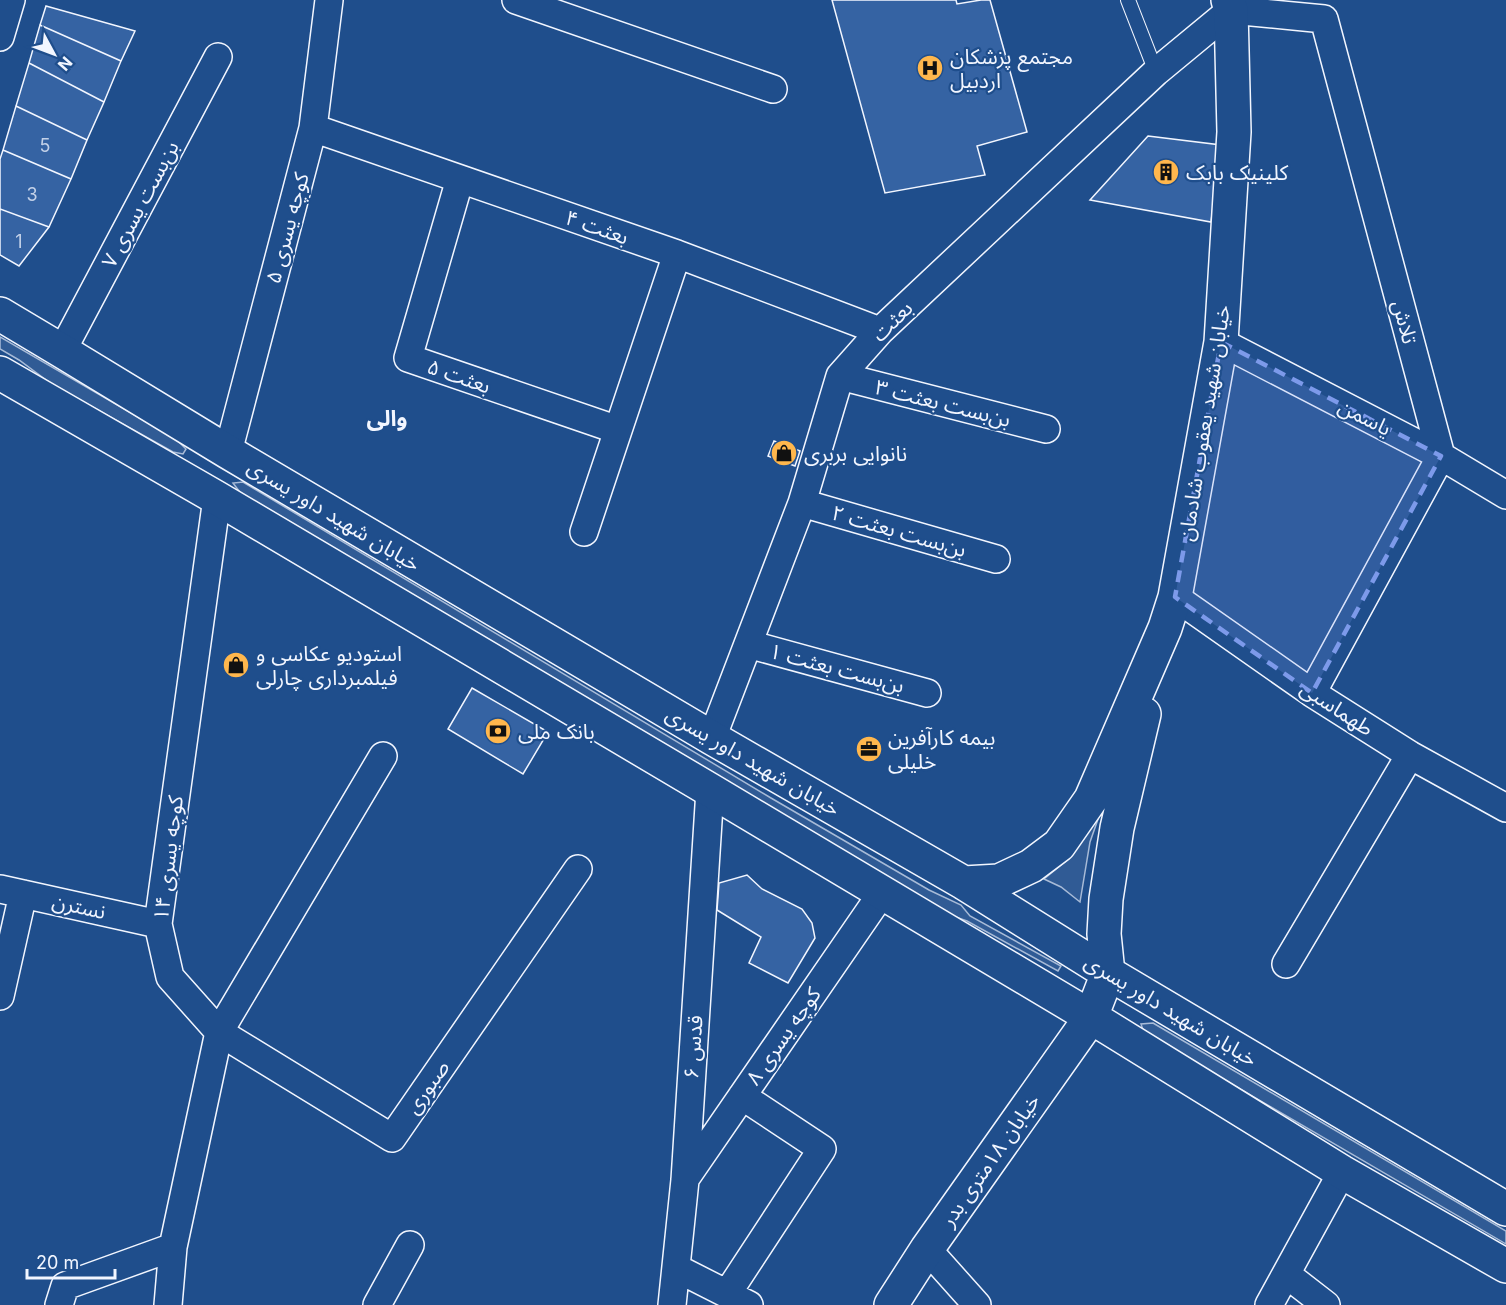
<svg xmlns="http://www.w3.org/2000/svg" width="1506" height="1305" viewBox="0 0 1506 1305" font-family="Inter,'Noto Sans Arabic',sans-serif">
<style>
.built{fill:#305b95;stroke:#a8bbd7;stroke-width:1.5}
.building{fill:#3563a3;stroke:#f2f6ff;stroke-width:1.5}
.lines{fill:none;stroke-linecap:round;stroke-linejoin:round}
.lane-casing{stroke:#f2f6ff;stroke-width:16}
.street-casing{stroke:#f2f6ff;stroke-width:30}
.secondary-casing{stroke:#f2f6ff;stroke-width:36}
.lane{stroke:#1f4e8c;stroke-width:14}
.street{stroke:#1f4e8c;stroke-width:27}
.secondary{stroke:#1f4e8c;stroke-width:33}
.marked{fill:#7d9aea;fill-opacity:0.2;stroke:#7d9aea;stroke-width:4.5;stroke-dasharray:12 8;stroke-linejoin:round}
.labels{text-anchor:middle;dominant-baseline:central;stroke-width:4.5;stroke-linejoin:round;paint-order:stroke}
.number-label{font-size:18px;fill:#c3d1e8}
.poi-label{font-size:21px;fill:#f2f6ff;stroke:#1f4e8c;text-anchor:start}
.street-label{font-size:21px;fill:#f2f6ff;stroke:#1f4e8c}
.neighbourhood-label{font-size:22px;font-weight:bold;fill:#f2f6ff;stroke:#1f4e8c}
</style>
<rect width="100%" height="100%" fill="#1f4e8c"/>
<!-- built -->
<path class="built" d="M0,337l176,102 10,10 -3,5 -10,-2 -120,-67 -34,-25 -19,-11z
M243,482l528,316 158,92 32,15 9,11 91,50 -3,5 -91,-50 -20,-7 -705,-419 -9,-12z
M1111,782l-21,60 -10,60 -19,-15 -17,-8 22,-18 21,-28z
M1153,1023l353,208v13l-362,-211 -3,-9z"/>
<!-- building -->
<path class="building" d="M832,0h124l1,4 24,-4h9l37,132 -50,14 8,29 -100,18z
M46,6l89,25 -14,30 -81,-36z
M40,25l81,36 -17,41 -75,-39z
M29,63l75,39 -17,38 -71,-34z
M16,106l71,34 -16,39 -68,-29z
M1148,136l73,9 -10,77 -121,-22z
M3,150l68,29 -22,48 -49,-18v-50z
M0,209l49,18 -30,39 -19,-11z
M774,441l26,10 -5,15 -27,-10z
M472,688l76,44 -25,42 -75,-45z
M747,875l15,14 40,20 10,14 3,15 -27,45 -39,-20 12,-26 -44,-27 2,-27z"/>
<g class="lines">
<defs>
<path id="lane" d="M1128,0l28,72"/>
<path id="street" d="M516,0l257,89
M0,37l11,-37
M313,128l364,126 203,77
M460,179l-52,179 210,72
M1221,342l220,114 65,39
M62,351l156,-294
M840,376l206,53
M228,452l85,-324 16,-128
M802,503l194,56
M584,532l93,-278
M1175,597l137,96 98,62 96,53
M748,644l179,49
M712,738l90,-235 38,-127 40,-45 276,-259 75,-62 93,9 117,437 -129,237
M383,756l-164,276 173,106 186,-269
M0,889l158,35
M1286,964l124,-209
M0,996l23,-102
M685,1179l197,-286
M927,1249l50,56
M676,1268l73,37
M1286,1274l40,31
M727,1294l95,-145 -80,-53
M59,1305l6,-19 108,-39
M168,1305l5,-58 46,-215 -49,-55 -12,-53 59,-426
M377,1305l33,-60
M672,1305l13,-125 25,-390
M1269,1305l73,-133"/>
<path id="secondary" d="M0,314l62,37 166,101 484,286 252,145 144,90 398,236
M0,373l217,125 493,292 381,227 251,155 164,94
M964,883l35,-2 32,-15 28,-21 32,-46 74,-171 10,-31 46,-255 13,-210 -3,-122 -3,-10
M891,1305l36,-56 164,-232 17,-44 -4,-39 2,-35 11,-71 27,-114"/>
</defs>
<!-- lane casing -->
<use href="#lane" class="lane-casing"/>
<!-- street casing -->
<use href="#street" class="street-casing"/>
<!-- secondary casing -->
<use href="#secondary" class="secondary-casing"/>
<!-- lane -->
<use href="#lane" class="lane"/>
<!-- street -->
<use href="#street" class="street"/>
<!-- secondary -->
<use href="#secondary" class="secondary"/>
</g>
<!-- marked area -->
<path class="marked" d="M1221,342l220,114 -129,237 -137,-96z"/>
<!-- icons -->
<defs>
<symbol id="hospital-disc" viewBox="-11 -11 22 22"><circle r="9.5" fill="#ffb74d" stroke="#1f4e8c"/><path d="M-5-5h3v3.5h4V-5h3V5h-3V1.5h-4V5h-3Z" fill="#111"/></symbol>
<symbol id="building-disc" viewBox="-11 -11 22 22"><circle r="9.5" fill="#ffb74d" stroke="#1f4e8c"/><path d="M-4-6H4V6H1V3H-1V6H-4ZM-2.5-4.3h1.7v1.8h-1.7ZM.8-4.3h1.7v1.8H.8ZM-2.5-1h1.7V.8h-1.7ZM.8-1h1.7V.8H.8Z" fill="#111"/></symbol>
<symbol id="shop-disc" viewBox="-11 -11 22 22"><circle r="9.5" fill="#ffb74d" stroke="#1f4e8c"/><path d="M-5-2.5h2.3a2.7 3.5 0 0 1 5.4 0H5L5.5 6h-11ZM-1.5-2.5h3a1.5 2.3 0 0 0-3 0Z" fill="#111"/></symbol>
<symbol id="bank-disc" viewBox="-11 -11 22 22"><circle r="9.5" fill="#ffb74d" stroke="#1f4e8c"/><path d="M-6-4H6V4H-6ZM0-2.3a2.3 2.3 0 1 0 0 4.6a2.3 2.3 0 1 0 0-4.6Z" fill="#111"/></symbol>
<symbol id="office-disc" viewBox="-11 -11 22 22"><circle r="9.5" fill="#ffb74d" stroke="#1f4e8c"/><path d="M-6-3h4V-5.5h4V-3h4V5H-6ZM-1-4.5V-3h2v-1.5ZM-6 0V1H6V0Z" fill="#111"/></symbol>
</defs>
<g fill-rule="evenodd">
<use href="#hospital-disc" x="915" y="53" width="30" height="30"/>
<use href="#building-disc" x="1151" y="157" width="30" height="30"/>
<use href="#shop-disc" x="769" y="438" width="30" height="30"/>
<use href="#shop-disc" x="221" y="650" width="30" height="30"/>
<use href="#bank-disc" x="483" y="716" width="30" height="30"/>
<use href="#office-disc" x="854" y="734" width="30" height="30"/>
</g>
<g class="labels">
<!-- number labels -->
<g class="number-label">
<text x="45" y="145">5</text>
<text x="32" y="194">3</text>
<text x="19" y="241">1</text>
</g>
<!-- poi labels -->
<g class="poi-label">
<text x="950" y="56">مجتمع پزشکان<tspan x="950" dy="24">اردبیل</tspan></text>
<text x="1186" y="172">کلینیک بابک</text>
<text x="804" y="453">نانوایی بربری</text>
<text x="256" y="653">استودیو عکاسی و<tspan x="256" dy="24">فیلمبرداری چارلی</tspan></text>
<text x="518" y="731">بانک ملی</text>
<text x="888" y="737">بیمه کارآفرین<tspan x="888" dy="24">خلیلی</tspan></text>
</g>
<!-- street labels -->
<g class="street-label">
<text transform="translate(140 204) rotate(-62)">بن‌بست یسری ۷</text>
<text transform="translate(597 227) rotate(19)">بعثت ۴</text>
<text transform="translate(287 228) rotate(-75)">کوچه یسری ۵</text>
<text transform="translate(892 321) rotate(-45)">بعثت</text>
<text transform="translate(1405 322) rotate(75)">تلاش</text>
<text transform="translate(459 376) rotate(19)">بعثت ۵</text>
<text transform="translate(943 403) rotate(14)">بن‌بست بعثت ۳</text>
<text transform="translate(1365 417) rotate(27)">یاسمن</text>
<text transform="translate(1204 423) rotate(-81)">خیابان شهید یعقوب شادمان</text>
<text transform="translate(334 515) rotate(31)">خیابان شهید داور یسری</text>
<text transform="translate(899 531) rotate(16)">بن‌بست بعثت ۲</text>
<text transform="translate(837 668) rotate(15)">بن‌بست بعثت ۱</text>
<text transform="translate(1337 708) rotate(33)">طهماسبی</text>
<text transform="translate(753 761) rotate(30)">خیابان شهید داور یسری</text>
<text transform="translate(168 858) rotate(-83)">کوچه یسری ۱۴</text>
<text transform="translate(79 906) rotate(13)">نسترن</text>
<text transform="translate(1171 1010) rotate(31)">خیابان شهید داور یسری</text>
<text transform="translate(783 1036) rotate(-55)">کوچه یسری ۸</text>
<text transform="translate(693 1047) rotate(-86)">قدس ۶</text>
<text transform="translate(427 1087) rotate(-55)">صبوری</text>
<text transform="translate(990 1160) rotate(-55)">خیابان ۱۸متری بدر</text>
</g>
<!-- neighbourhood labels -->
<g class="neighbourhood-label">
<text x="387" y="418">والی</text>
</g>
</g>
<!-- north arrow -->
<g transform="translate(54 54) rotate(131)" stroke="#1f4e8c" stroke-width="4.5" paint-order="stroke">
<path d="M0-4.5L10 22L0 15L-10 22Z" fill="#f2f6ff"/>
<text y="-9" font-size="16" font-weight="bold" text-anchor="middle" fill="#f2f6ff">N</text>
</g>
<!-- scale -->
<path d="M27 1269v9h88v-9" fill="none" stroke="#f2f6ff" stroke-width="3"/>
<text x="36" y="1269" font-size="18" fill="#f2f6ff" stroke="#1f4e8c" stroke-width="4.5" paint-order="stroke">20 m</text>
</svg>
